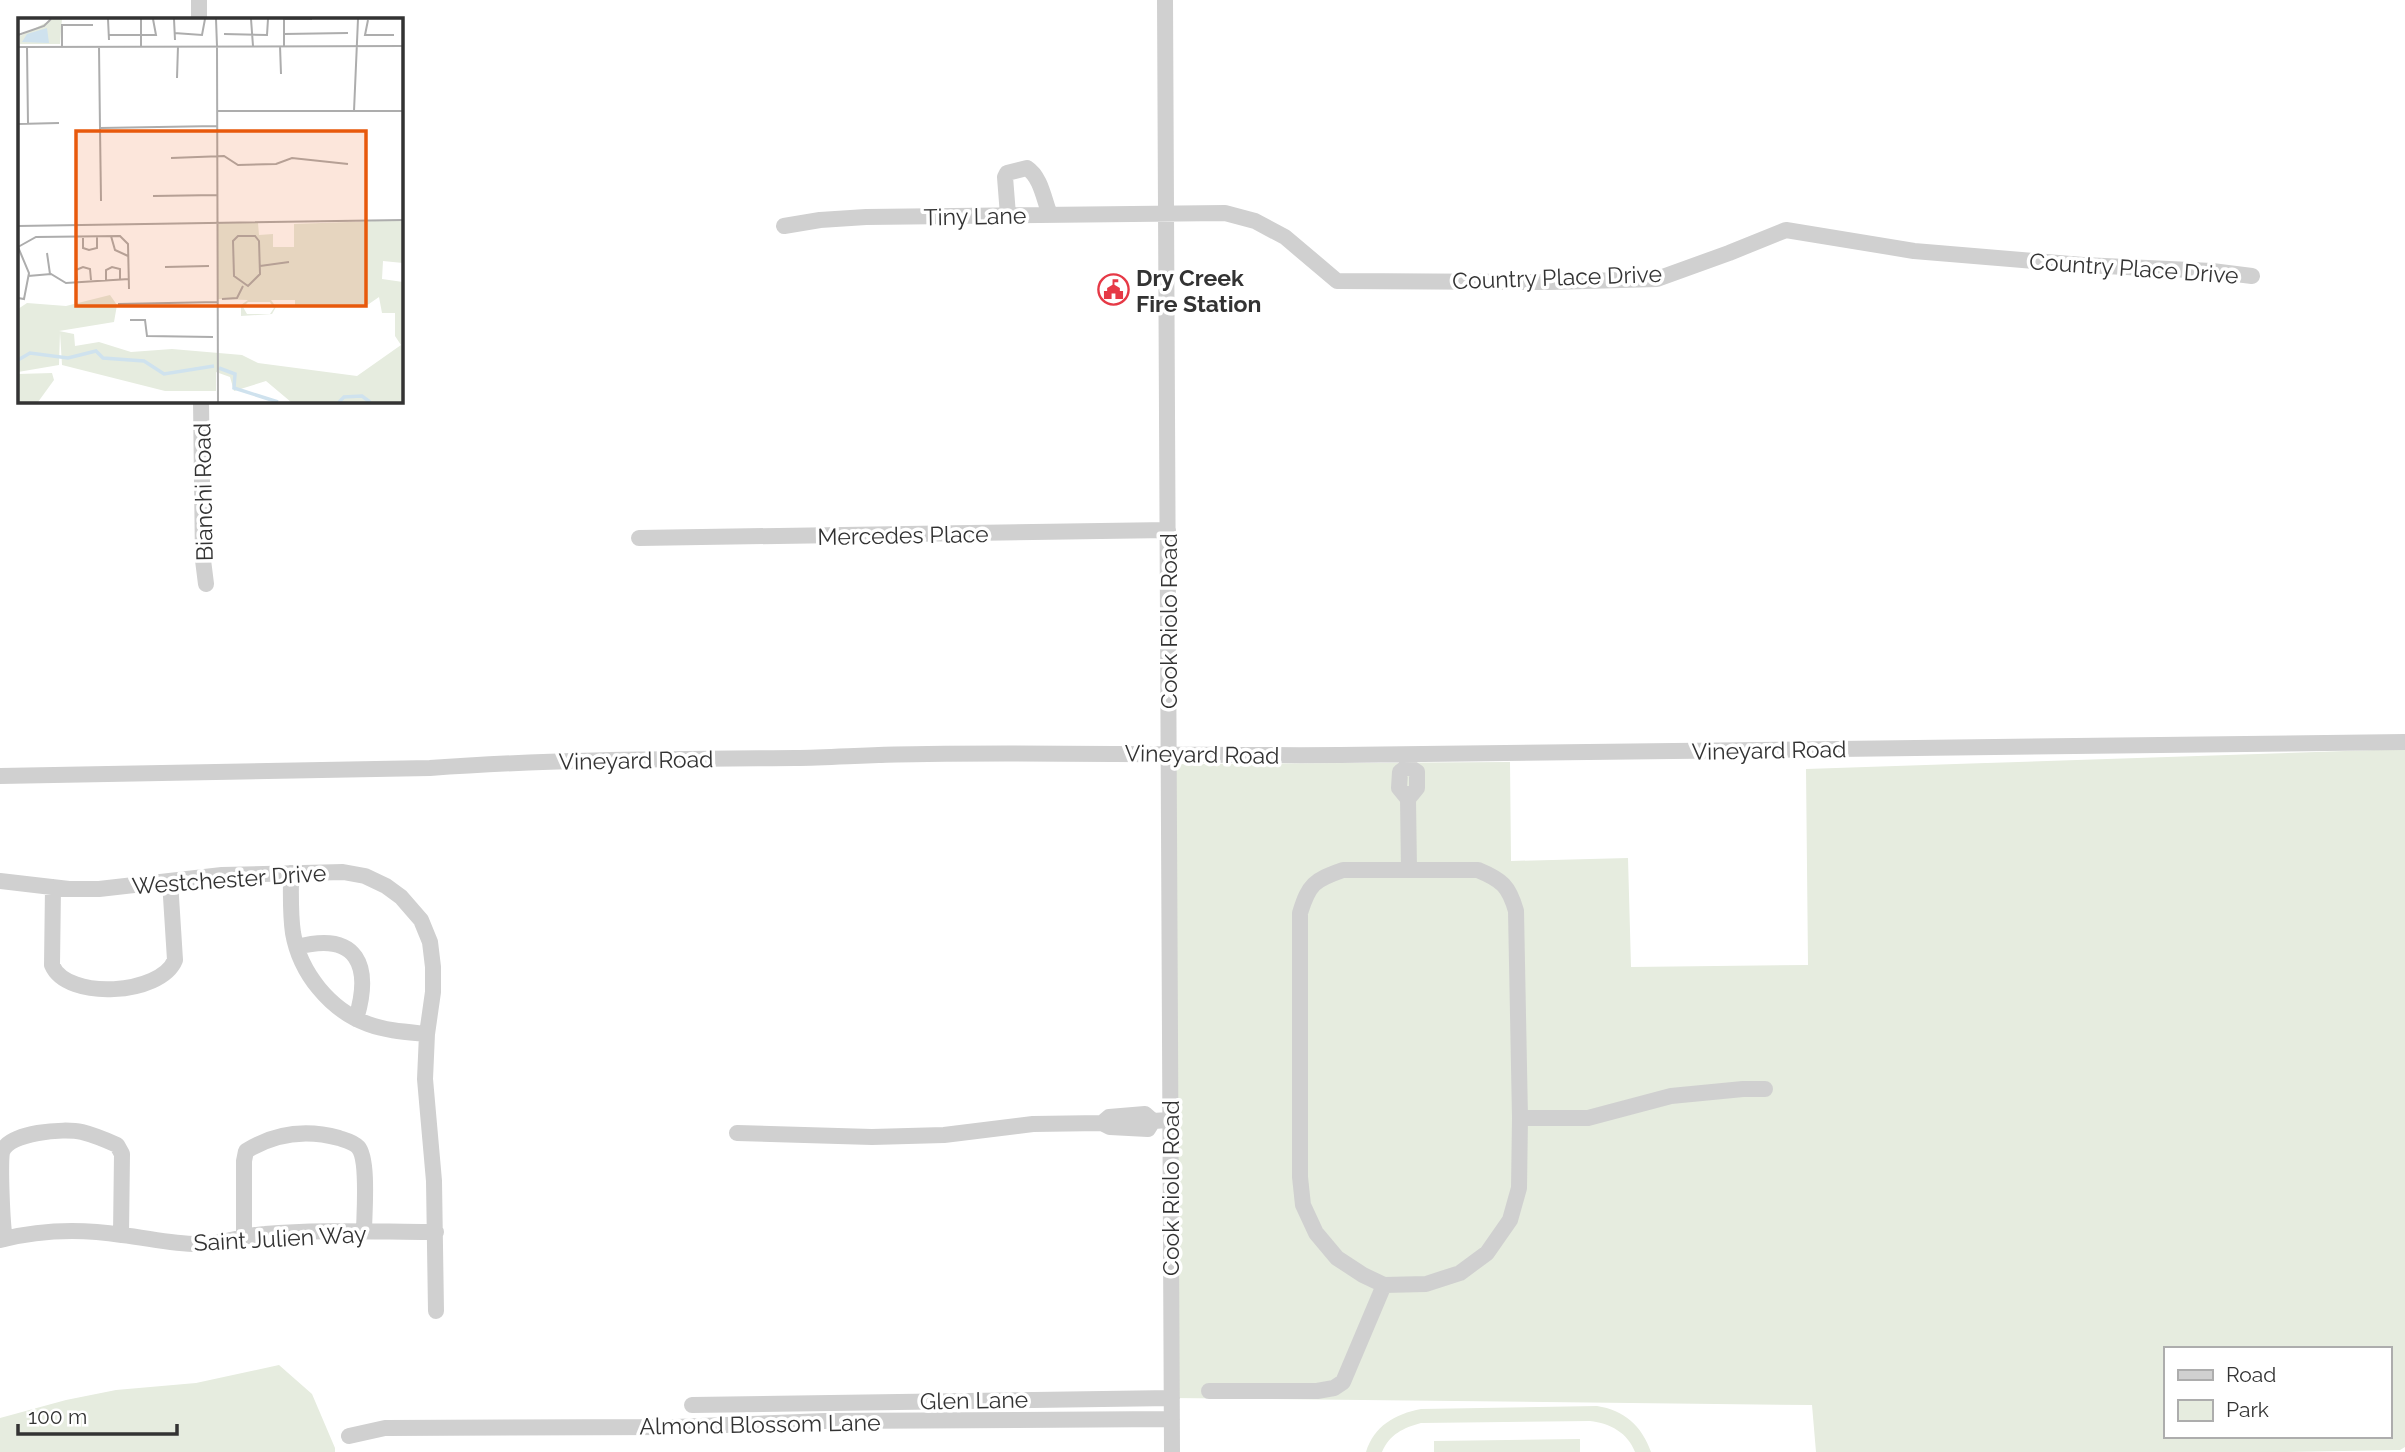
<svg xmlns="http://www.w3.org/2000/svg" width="2405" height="1452" viewBox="0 0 2405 1452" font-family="Raleway,sans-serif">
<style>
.green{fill:#e6ecdf;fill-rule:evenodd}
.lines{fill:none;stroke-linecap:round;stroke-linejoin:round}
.minor{stroke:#d0d0d0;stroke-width:16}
.labels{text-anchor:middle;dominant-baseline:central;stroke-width:7;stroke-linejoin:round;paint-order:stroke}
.street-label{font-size:23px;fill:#333;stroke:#fff}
.poi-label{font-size:23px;font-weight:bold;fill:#333;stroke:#fff;text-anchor:start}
.inset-river{fill:none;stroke:#cfe2ee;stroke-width:3.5}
.inset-road{fill:none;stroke:#adadad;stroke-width:2}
.view{fill:#e8590c;fill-opacity:0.15;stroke:#e8590c;stroke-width:3.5}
.inset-edge{fill:none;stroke:#333;stroke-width:3.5}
</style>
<rect width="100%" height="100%" fill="#fff"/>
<!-- green -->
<path class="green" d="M2405,749v698l-5,3 -117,2h-467l-4,-47 -640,-7 -3,-634 341,-2 1,99 117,-3 3,109 177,-2 -2,-196zM2165,1349h224v87h-224z
M279,1365l33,29 23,54v4h-335v-34l66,-18 50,-10 80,-7z
M1597,1406c27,4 45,20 54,46h-16c-7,-19 -25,-29 -45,-31l-169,2c-18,5 -31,11 -39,29h-16c8,-26 29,-38 55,-43z
M1580,1439v13h-146v-11z"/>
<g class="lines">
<!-- minor -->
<path class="minor" d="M1165,0l7,1452
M199,19v-19
M1008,215l-3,-38 2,-4 20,-5c14,9 17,32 23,47
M784,226l36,-6 46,-3 359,-4 30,8 30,16 52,44 213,1 107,-3 72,-26 57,-23 128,21 169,14 129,6 40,5
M201,401l2,159 3,24
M639,538l529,-8
M1408,766l-8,6 -1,16 9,11 1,71
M1408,766l9,6v16l-9,11
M0,776l430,-8c122,-9 244,-9 365,-10 44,-1 89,-4 133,-4 137,-2 275,2 412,1l1065,-13
M1343,870h135c24,10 31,16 38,41l4,207 -1,70 -9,32 -23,33 -27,20 -34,11 -42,1 -21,-10 -26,-17 -21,-25 -13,-28 -3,-28v-264c9,-29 14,-33 43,-43z
M291,873c0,20 -1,40 2,60 7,40 37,77 75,91 19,7 39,8 59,10
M0,881l69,8h30l123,-14 121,-3 22,4 21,10 15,11 20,23 9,22 3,25v25l-6,42 -2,45 9,102 2,130
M53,887l-1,78c15,36 109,30 123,-5l-5,-79
M297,947c61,-16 75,19 59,72
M1520,1118h68l83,-22 72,-7h22
M1153,1121l-5,8 -38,-2 -8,-4 7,-6 36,-3 8,7 16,-1
M737,1133l135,4 72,-2 89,-11 69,-1
M244,1236v-75l2,-10c29,-18 60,-22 93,-13 6,2 15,4 19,9 11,12 6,68 6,85
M5,1239c-3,-15 -5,-75 -3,-87 7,-20 62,-24 80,-20 12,3 24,8 35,13l5,9 -1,80
M0,1240c39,-10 83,-11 122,-5 27,3 53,10 80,9 21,0 42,-9 63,-10 56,-5 114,-2 171,-2
M1209,1391h108l17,-3 9,-6 41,-97
M692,1405l480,-7
M349,1436l36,-8 290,-1 150,-6 347,-2"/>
</g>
<!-- icons -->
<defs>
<symbol id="civic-ring" viewBox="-11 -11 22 22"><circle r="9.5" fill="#fff" stroke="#e63946" stroke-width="1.5"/><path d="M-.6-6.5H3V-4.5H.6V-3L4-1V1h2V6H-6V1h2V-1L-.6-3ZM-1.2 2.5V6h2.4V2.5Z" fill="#e63946"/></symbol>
</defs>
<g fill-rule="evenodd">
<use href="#civic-ring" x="1096" y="272" width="35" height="35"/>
</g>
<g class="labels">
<!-- street labels -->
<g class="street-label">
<text transform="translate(975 216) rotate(-1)">Tiny Lane</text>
<text transform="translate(2134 268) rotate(4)">Country Place Drive</text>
<text transform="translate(1557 277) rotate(-2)">Country Place Drive</text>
<text transform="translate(203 492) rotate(-91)">Bianchi Road</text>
<text transform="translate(903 535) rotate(-1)">Mercedes Place</text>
<text transform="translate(1168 621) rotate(-90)">Cook Riolo Road</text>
<text transform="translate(1769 750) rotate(-1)">Vineyard Road</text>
<text transform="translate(1202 754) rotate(1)">Vineyard Road</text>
<text transform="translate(636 760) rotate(-1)">Vineyard Road</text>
<text transform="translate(229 879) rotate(-4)">Westchester Drive</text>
<text transform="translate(1170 1188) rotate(-90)">Cook Riolo Road</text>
<text transform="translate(280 1238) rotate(-3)">Saint Julien Way</text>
<text transform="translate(974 1400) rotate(-1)">Glen Lane</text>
<text transform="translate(760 1424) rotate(-1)">Almond Blossom Lane</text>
</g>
<!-- poi labels -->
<g class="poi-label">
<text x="1136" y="277">Dry Creek<tspan x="1136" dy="26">Fire Station</tspan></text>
</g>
</g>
<!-- overview -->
<g transform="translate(18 18)">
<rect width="385" height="385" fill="#fff"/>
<path d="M35,1h9l-2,25h-40v-8zM385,202v43l-20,-2 -1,18 21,3v120h-112l-25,-21 -32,10 -4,-14 -14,-5v19h-51l-103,-26 -2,-33 -1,33 -41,7v-63l9,-6 39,3 44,-11 7,10 -3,17 -55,9 15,3 1,12 24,-4 32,10 41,-3 70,6 16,8 99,13 44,-31 -6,-9v-23h-13l-3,-16 -13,9 -71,1v-7h-24l5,7 -4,7 -31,2v-11l7,-5 -30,-1 -1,-76h41l1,12 14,-1v13h21v-23zM230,284h22l4,6 -4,6h-23l-4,-7zM34,355l2,7 -16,22h-20v-28z" fill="#e6ecdf" fill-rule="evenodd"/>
<path d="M29,10l2,15 -27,-1 5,-8z" fill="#cfe2ee"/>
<path class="inset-river" d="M0,342l12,-7 38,5 28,-7 7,7 41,3 20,13 50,-8M201,350l16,6 -1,14 44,14M321,384l5,-5 18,-1 8,6"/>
<path class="inset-road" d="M90,1l1,21M123,1v27M156,1l1,21M198,1l1,27M233,1l2,27M266,1h28M266,1v27M350,2l-3,15h29M156,15l28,2 3,-16M206,16l43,1 1,-16M266,16l64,-1M0,17l26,-9 7,-7M90,17h48l-3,-16M199,28l1,356M262,28l1,28M0,29l385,-1M9,29l1,77M44,29v-22h31M81,29l1,81 117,-2M159,60l1,-32M199,93h186M336,93l4,-92M0,106l41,-1M82,110l1,73M153,140l53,-2 14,9 38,-1 16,-6 56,6M135,178l64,-1M0,208l385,-6M93,218l4,14 13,6M220,218h17l4,5 1,33 -12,12 -14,-10 -1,-35zM65,220v10l6,2 8,-2v-11M0,229l18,-10 84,-1 8,8 1,45M0,229l11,26 -5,26 -6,-1M29,235l3,21M242,248l29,-4M147,249l44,-1M10,258l23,-2 15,9 63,-4M59,262l-1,-10 7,-3 7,2 1,11M88,262v-10l6,-3 8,2v10M204,281l15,-1 6,-12M100,286l100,-2M112,302h15l2,16 66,1"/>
<path class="view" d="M58,113h290v175h-290z"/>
<rect width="385" height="385" class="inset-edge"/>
</g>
<!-- legend -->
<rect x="2164" y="1347" width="228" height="91" fill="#ffffff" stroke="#adadad" stroke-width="2"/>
<rect x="2178" y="1370" width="35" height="10" fill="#d0d0d0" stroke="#adadad" stroke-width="2"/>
<text x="2226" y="1382" font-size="21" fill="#333333">Road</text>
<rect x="2178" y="1400" width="35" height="21" fill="#e6ecdf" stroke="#adadad" stroke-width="2"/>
<text x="2226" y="1417" font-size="21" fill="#333333">Park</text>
<!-- scale -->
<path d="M18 1424v10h159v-10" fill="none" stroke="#333333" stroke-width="3.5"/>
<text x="28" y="1424" font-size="21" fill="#333333" stroke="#ffffff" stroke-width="5" paint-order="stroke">100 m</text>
</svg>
